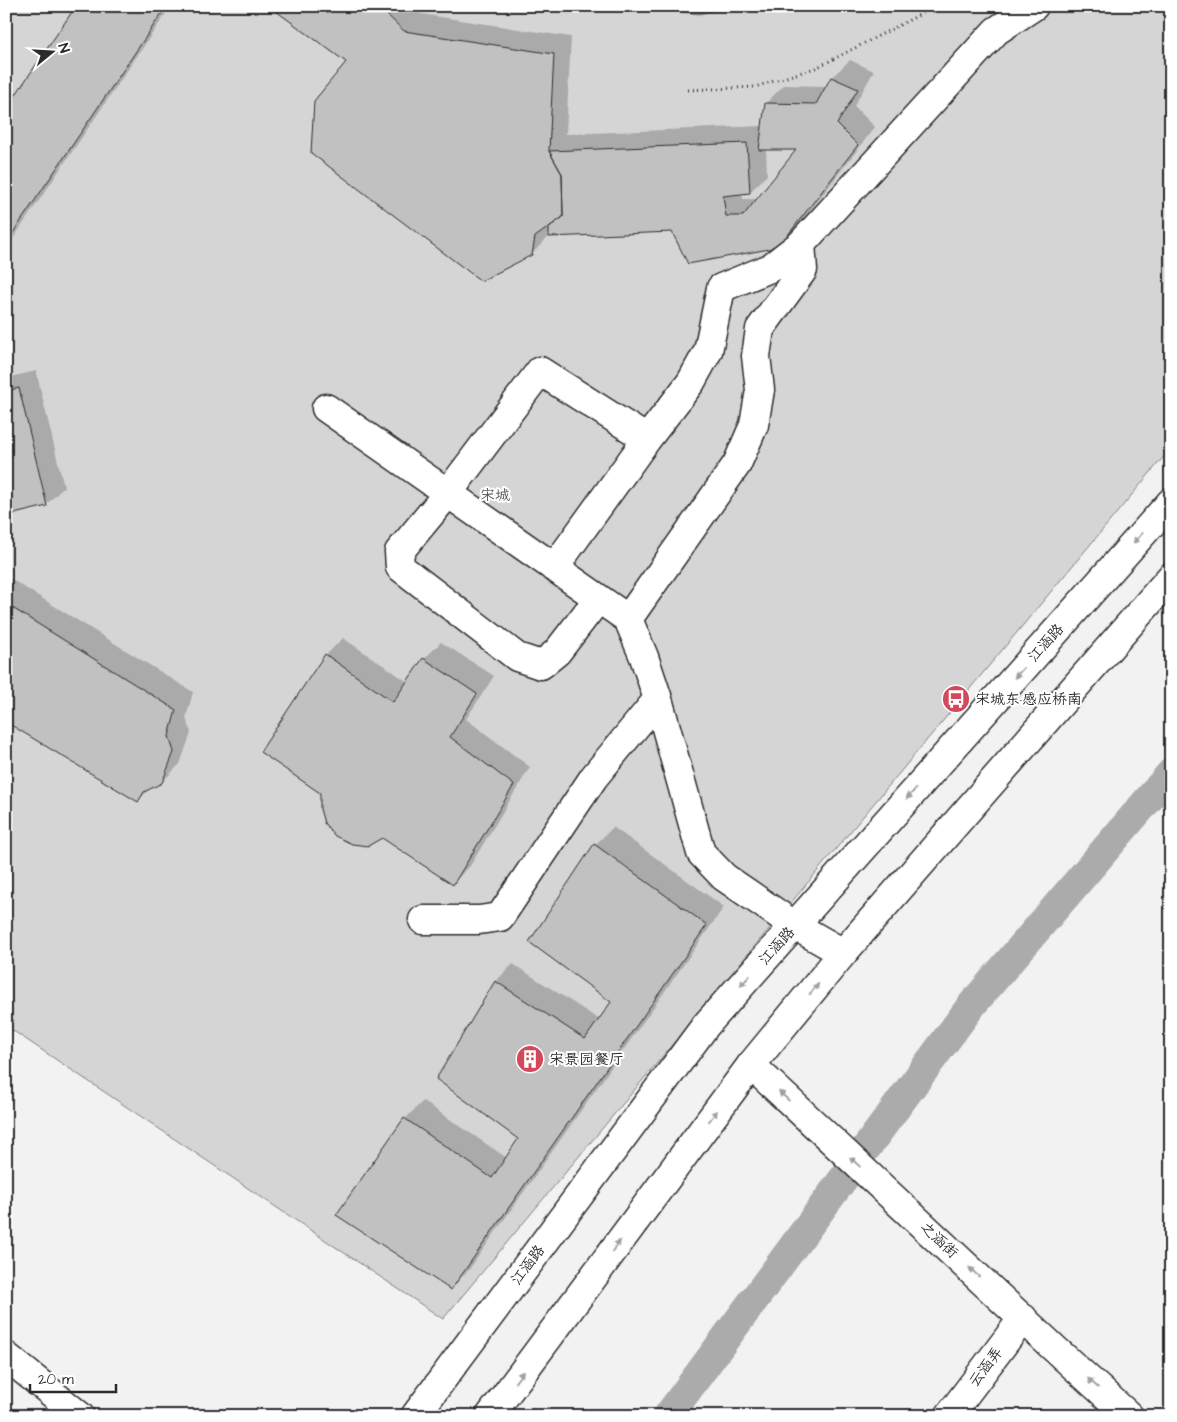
<svg xmlns="http://www.w3.org/2000/svg" width="1177" height="1422" viewBox="0 0 1177 1422" font-family="'Architects Daughter','LXGW WenKai TC',sans-serif">
<style>
.green{fill:#d5d5d5;stroke:#808080}
.water{fill:#ababab;stroke:#787878}
.shadow{fill:#0003;fill-rule:evenodd}
.lines{fill:none;stroke-linecap:round;stroke-linejoin:round}
.canal{stroke:#ababab;stroke-width:30}
.building{fill:#c1c1c1;stroke:#2b2b2b}
.minor-casing{stroke:#2b2b2b;stroke-width:31}
.major-casing{stroke:#2b2b2b;stroke-width:31}
.path{stroke:#2b2b2b;stroke-width:3;stroke-dasharray:1 4;stroke-linecap:butt}
.minor{stroke:#fff;stroke-width:28}
.major{stroke:#fff;stroke-width:28}
.oneway{fill:#a0a0a0}
.labels{text-anchor:middle;dominant-baseline:central;stroke-width:4;stroke-linejoin:round;paint-order:stroke}
.park-label{font-size:15px;fill:#565656;stroke:#fff}
.street-label{font-size:15px;fill:#2b2b2b;stroke:#fff}
.poi-label{font-size:15px;fill:#2b2b2b;stroke:#fff;text-anchor:start}
</style>
<rect width="100%" height="100%" fill="#f2f2f2"/>
<filter id="ink" filterUnits="userSpaceOnUse"><feTurbulence type="fractalNoise" baseFrequency=".02" numOctaves="2"/><feDisplacementMap in="SourceGraphic" scale="10" xChannelSelector="R" yChannelSelector="G"/><feConvolveMatrix kernelMatrix="1 2 1 2 8 2 1 2 1" color-interpolation-filters="sRGB"/></filter>
<g filter="url(#ink)">
<!-- green -->
<path class="green" d="M6,6h1165v442l-728,871 -437,-293z"/>
<!-- water -->
<path class="water" d="M631,6h105l-37,8z"/>
<!-- shadow -->
<path class="shadow" d="M78,6h93l-165,243v-138z
M271,6h143l7,8 150,23 -5,97 197,-8 3,-23 18,-18 43,1 5,-9 18,-17 24,11 -20,35 21,21 -73,94 -19,18 -110,-8 -124,5 -17,18 -184,-192zM766,148l33,1 -40,50h-16l-1,-6 8,-1 17,-17z
M36,371l28,116 -18,18 -40,9v-136z
M6,576l187,116 -7,26 5,15 -11,31 -18,18 -11,5 -13,14 -132,-81z
M343,638l65,44 16,-23 17,-17 53,34 -28,43 64,48 -60,99 -18,18 -126,-229z
M613,827l111,80 -256,364 -17,17 -46,-169 18,-18 84,57 13,-19 -24,-158 17,-17 87,56 13,-18 -18,-157z"/>
<g class="lines">
<!-- canal -->
<path class="canal" d="M668,1416l303,-410 200,-233"/>
</g>
<!-- building -->
<path class="building" d="M76,6h77l9,7 -156,230v-134z
M269,6h109l26,25 150,23 -5,97 13,23 1,43 -28,20 -3,18 -51,26 -170,-128 3,-52 32,-39z
M831,77l27,12 -21,35 21,21 -74,95 -15,9 -81,15 -16,-32 -123,5v-10l14,-10 -1,-43 -13,-23 198,-8 3,50 -27,3 3,20h17l53,-66h-37l6,-47 51,1z
M19,388l28,118 -41,10v-125z
M6,604l170,106 -7,26 5,16 -12,31 -18,9 -6,10 -132,-80z
M325,654l68,48 30,-44 54,36 -27,43 64,48 -61,100 -71,-47 -14,8 -16,-2 -17,-8 -11,-13 -4,-14v-16l-60,-41z
M594,844l113,81 -256,365 -115,-75 68,-97 88,60 26,-39 -82,-60 59,-98 90,58 26,-37 -82,-60z"/>
<g class="lines">
<defs>
<path id="minor" d="M326,408l302,211 16,38 14,42 43,154 23,24 70,48 49,28
M554,568l93,-129 44,-57 17,-31 13,-63 49,-20 31,-24
M598,599l-41,53 -16,13 -24,-8 -117,-90 -1,-15 49,-59 92,-122 107,68
M628,619l109,-155 17,-39 6,-35 -4,-34 4,-27 43,-59 -2,-26 195,-213 38,-25
M423,920h56l21,-3 94,-140 64,-78
M751,1065l305,285 73,66
M6,1356l74,60
M949,1416l74,-98"/>
<path id="major" d="M415,1416l291,-391 465,-523
M490,1416l261,-351 92,-112 328,-376"/>
</defs>
<!-- minor casing -->
<use href="#minor" class="minor-casing"/>
<!-- major casing -->
<use href="#major" class="major-casing"/>
<!-- path -->
<path class="path" d="M688,90l67,-3 63,-20 101,-52 15,-9"/>
<!-- minor -->
<use href="#minor" class="minor"/>
<!-- major -->
<use href="#major" class="major"/>
</g>
<!-- one-way arrows -->
<defs><path id="oneway-solid" d="M-6-.8H1V-3.2L6.5 0L1 3.2V.8H-6Z" transform="scale(1.25)"/></defs>
<g class="oneway">
<use href="#oneway-solid" transform="translate(1138 538) rotate(132)"/>
<use href="#oneway-solid" transform="translate(1019 673) rotate(132)"/>
<use href="#oneway-solid" transform="translate(911 794) rotate(132)"/>
<use href="#oneway-solid" transform="translate(745 981) rotate(132)"/>
<use href="#oneway-solid" transform="translate(814 989) rotate(-50)"/>
<use href="#oneway-solid" transform="translate(784 1096) rotate(-137)"/>
<use href="#oneway-solid" transform="translate(713 1116) rotate(-53)"/>
<use href="#oneway-solid" transform="translate(855 1162) rotate(-137)"/>
<use href="#oneway-solid" transform="translate(616 1246) rotate(-53)"/>
<use href="#oneway-solid" transform="translate(974 1272) rotate(-137)"/>
<use href="#oneway-solid" transform="translate(519 1377) rotate(-53)"/>
<use href="#oneway-solid" transform="translate(1093 1383) rotate(-138)"/>
</g>
</g>
<!-- icons -->
<defs>
<symbol id="bus-disc" viewBox="-11 -11 22 22"><circle r="9.5" fill="#d1495b" stroke="#fff"/><path d="M-5-6H5V4H4V6H2V4H-2V6H-4V4H-5ZM-3.5-4V0h7V-4ZM-3.5 1.2v1.5H-2V1.2ZM2 1.2v1.5H3.5V1.2Z" fill="#fff"/></symbol>
<symbol id="building-disc" viewBox="-11 -11 22 22"><circle r="9.5" fill="#d1495b" stroke="#fff"/><path d="M-4-6H4V6H1V3H-1V6H-4ZM-2.5-4.3h1.7v1.8h-1.7ZM.8-4.3h1.7v1.8H.8ZM-2.5-1h1.7V.8h-1.7ZM.8-1h1.7V.8H.8Z" fill="#fff"/></symbol>
</defs>
<g fill-rule="evenodd">
<use href="#bus-disc" x="940" y="683" width="32" height="32"/>
<use href="#building-disc" x="514" y="1043" width="32" height="32"/>
</g>
<g class="labels">
<!-- park labels -->
<g class="park-label">
<text x="495" y="495">宋城</text>
</g>
<!-- street labels -->
<g class="street-label">
<text transform="translate(1046 643) rotate(-48)">江涵路</text>
<text transform="translate(777 946) rotate(-48)">江涵路</text>
<text transform="translate(939 1240) rotate(43)">之涵街</text>
<text transform="translate(528 1265) rotate(-53)">江涵路</text>
<text transform="translate(986 1367) rotate(-53)">云涵弄</text>
</g>
<!-- poi labels -->
<g class="poi-label">
<text x="975" y="699">宋城东·感应桥南</text>
<text x="549" y="1059">宋景园餐厅</text>
</g>
</g>
<!-- margin -->
<rect width="1177" height="1422" fill="none" stroke="#fff" stroke-width="25"/>
<rect x="12" y="12" width="1152" height="1397" fill="none" stroke="#2b2b2b" stroke-width="2" filter="url(#ink)"/>
<!-- north arrow -->
<g transform="translate(52 52) rotate(72)" stroke="#ffffff" stroke-width="4" paint-order="stroke">
<path d="M0-4L9 19L0 12L-9 19Z" fill="#2b2b2b"/>
<text y="-8" font-size="14" font-weight="bold" text-anchor="middle" fill="#2b2b2b">N</text>
</g>
<!-- scale -->
<path d="M30 1384v8h86v-8" fill="none" stroke="#2b2b2b" stroke-width="2.5"/>
<text x="38" y="1384" font-size="15" fill="#2b2b2b" stroke="#ffffff" stroke-width="4" paint-order="stroke">20 m</text>
</svg>
